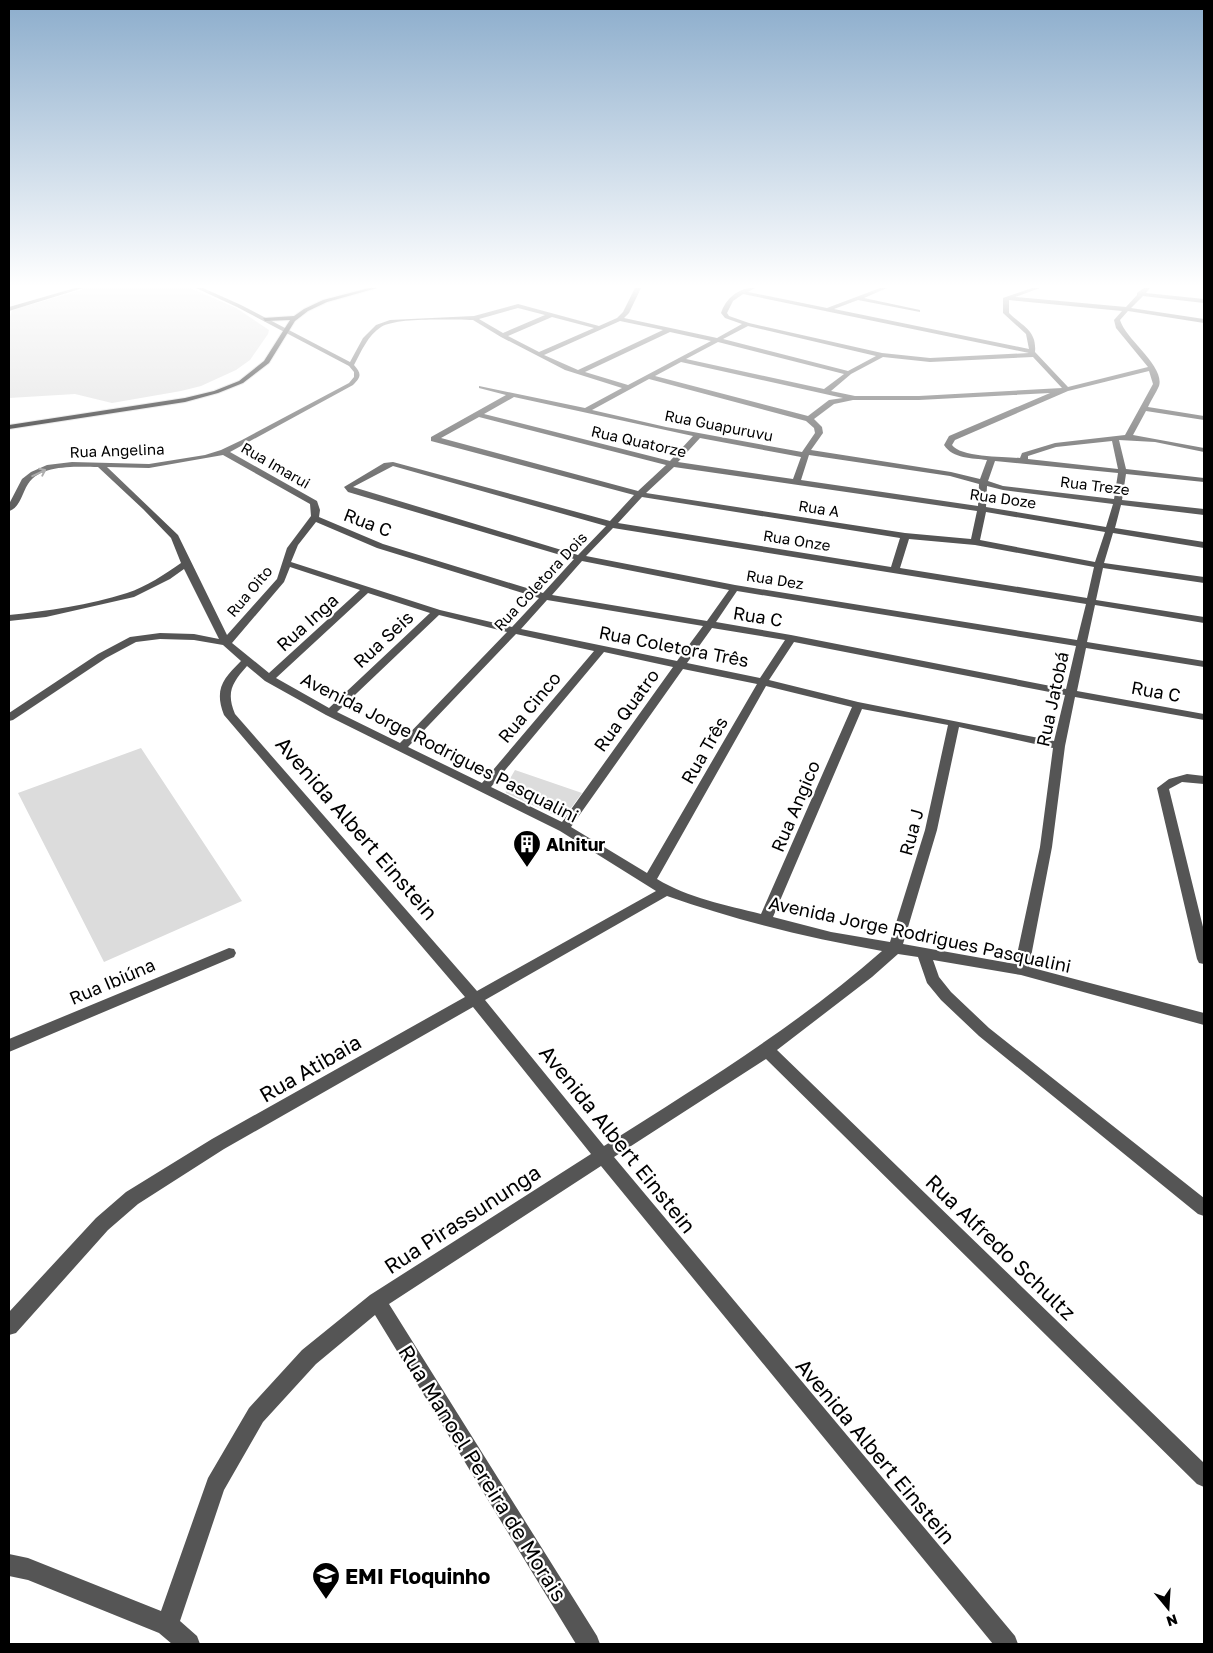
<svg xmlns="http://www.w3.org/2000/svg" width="1213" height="1653" viewBox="0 0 1213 1653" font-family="'Golos Text',sans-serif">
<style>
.green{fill:#dcdcdc}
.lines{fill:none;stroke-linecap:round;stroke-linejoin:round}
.major-casing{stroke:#dbdbdb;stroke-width:2}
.minor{fill:#555;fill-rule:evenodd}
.major{fill:#000;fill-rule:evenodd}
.oneway{stroke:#999}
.labels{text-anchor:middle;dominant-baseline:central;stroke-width:4.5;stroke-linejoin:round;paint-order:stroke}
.far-street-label{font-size:15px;fill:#000;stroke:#fff}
.street-label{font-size:18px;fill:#000;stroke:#fff}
.poi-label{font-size:18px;font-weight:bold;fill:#000;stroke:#fff;text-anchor:start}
.near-street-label{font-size:21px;fill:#000;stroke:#fff}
.near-poi-label{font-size:21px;font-weight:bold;fill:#000;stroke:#fff;text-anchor:start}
</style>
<rect width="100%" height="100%" fill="#fff"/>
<!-- green -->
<path class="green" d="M85,288h105l46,20 33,22 -1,4 -18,26 -14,10 -35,16 -20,5 -69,12 -37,-9 -66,4v-78l3,-10 66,-19z
M141,748l101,153 -138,61 -86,-169z
M515,770l67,23 -19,26 -57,-26 -1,-6z"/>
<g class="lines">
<defs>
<path id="major" d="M369,288h8l-50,14 -19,9 -13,10 -26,42 -26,20 -25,10 -33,9 -176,27v-4l176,-27 29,-7 25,-10 25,-20 26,-41 -25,1 -2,-3 31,-2 10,-7 19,-9z"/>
</defs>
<!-- major casing -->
<use href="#major" class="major-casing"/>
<!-- minor -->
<path class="minor" d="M75,288h8l-74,23v-4z
M196,288h7l38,17 109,57 13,-24 13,-13 14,-5 84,-4 44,-12 81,22 18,-8 6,-6 12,-24h6l-12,25 -5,5 93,20 25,-14 -17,-6 -4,-5c5,-15 18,-26 34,-25l-7,4 79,16 53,-20h7l-23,10 56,12v2l-62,-12 -24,9 195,40 -3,-15 -23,-21v-15l29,-10h8l-25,9 111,10 11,-12v-2l7,-5h6l-4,5 58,6v4l-61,-7 -12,12 73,11v4l-76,-12 -8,9c6,20 45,46 39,66 -3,7 -8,14 -11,21l56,9v4l-58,-9 -13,24 71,13v4l-49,-10 -36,-2 7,29 78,9v4l-78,-8 -4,26 82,9v6l-83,-10 -6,23 89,14v6l-91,-15 -9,30 100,14v6l-101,-15 -7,32 108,17v6l-109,-18 -8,37 117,19v6l-118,-19 -9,43 127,23v6l-129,-23 -10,49 -13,101 -23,120 175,46v12l-183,-50 -88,-15 6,17 12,15 38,36 215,170v18l-6,-2 -219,-178 -38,-36 -14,-17 -9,-26 -20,-3 -26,23 -95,73 427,413v24l-7,-3 -431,-425 -152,98 401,479 3,8h-25l-392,-478 -212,138 208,332 3,8h-24l-201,-329 -59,49 -53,58 -39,68 -44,131 17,15 3,8h-28l-13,-11 -131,-53 -19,-4v-22l19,4 133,53 47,-133 41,-70 53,-58 68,-55 221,-141 -118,-147 -249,142 -86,55 -30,26 -92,103 -7,2v-23l87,-94 30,-26 86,-53 253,-142 -241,-282c-10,-26 -1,-36 17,-54l-18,-16 -29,-5 -34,-1 -24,3 -30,16 -93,62 -4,1v-8l89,-59 32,-17 30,-4 34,1 25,5 -35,-70 -14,10 -36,18 -88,20 -37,4v-6c39,-4 80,-10 118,-22 19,-6 38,-19 54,-30l-10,-25 -28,-29 -45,-42c-21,0 -57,-3 -70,17 -6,9 -8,24 -19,27v-7l13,-25 9,-7 16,-7 25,-3 77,2 56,-9 16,-5 21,-10 107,-57 5,-6v-5l-5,-6 -112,-59zM743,294l286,59 -99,5 -48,-5 -133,-30 -20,-7 -2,-3 6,-12zM1009,300l113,11 -8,9 2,8 32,39 -80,20 -33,-35c2,-22 -13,-26 -26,-39zM518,308l27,7 -42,18 -24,-14zM552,317l42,11 -55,24 -31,-16zM473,320l28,17 64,33 57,18 -37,20 -106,-22v2l27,7 -75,42v4l203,54 -24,26 -217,-59 -9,1 -40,24 4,5 226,67 -31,34 -160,-49 -64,-27 1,-7 -3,-9 -87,-49 123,-67c8,-8 9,-11 1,-20 7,-13 14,-30 27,-38 17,-10 70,-7 92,-7zM620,321l43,9 -85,40 -34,-15zM748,326l128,30 -28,15 -125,-32zM670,332l41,9 -83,44 -43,-13zM718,342l126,32 -20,15 -138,-30zM883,357l47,5 103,-5 29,31 -143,8h-64l-24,-5 20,-17zM681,362l162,36 -14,2 -21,16 -153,-40zM1149,371l4,13 -28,51 -70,8 -33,10 -2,5c-15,-1 -60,-1 -68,-13l3,-5 113,-49zM649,379l157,42 8,7 1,5 -13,19 -136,-25 -74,-17zM1050,393l-101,43 -5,9c9,14 28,13 43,15l-7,19 -29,-7 -140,-22 12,-17 -1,-6 -8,-8 20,-15 19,-4h66zM514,397l179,39 -23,25 -186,-47zM479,417l187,48 -28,26 -197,-53zM700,438l101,19 -8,22 -115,-17zM1112,441l6,28 -90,-10v-3l28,-9zM223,455l87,49 1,12 -24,32 -10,31 -50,56 -49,-100 -71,-68 42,1zM809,455l141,21 29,8 -1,22 -177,-26zM995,461l123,12 -4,26 -111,-13 -15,-5zM393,466l213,60 -28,29 -225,-68zM674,467l303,44 -6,28 -66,-6 -259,-40zM987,486l16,4 110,14 -7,23 -120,-20zM642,497l258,41 -9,29 -273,-44zM986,512l119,20 -10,30 -115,-22zM316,522l61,26 162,50 -27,29 -72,-17 -149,-48 7,-17zM613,528l473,76 -9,36 -342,-55 -149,-29zM909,539l66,6 119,22 -7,31 -187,-30zM582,561l147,29 -22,31 -155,-26zM290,567l70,23 -91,83 -37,-30 52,-61zM737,591l339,55 -10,43 -275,-54 -75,-13zM368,593l62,20 -101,95 -53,-30zM547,600l156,26 -26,35 -156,-32zM439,615l68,17 -107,111 -63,-31zM712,628l73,12 -25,38 -73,-15zM516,634l78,17 -112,132 -74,-36zM794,642l271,53 -11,46 -196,-39 -89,-22zM604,652l69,15 -111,155 -71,-35zM247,666l18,15 61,34 234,116 96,60 -179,100 -242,-277c-9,-22 -3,-31 12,-48zM683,669l74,15 -110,189 -76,-46zM766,686l86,21 -91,207c-35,-9 -73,-16 -104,-35zM862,709l86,16 -23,105 -35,112 -59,-10 -58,-15zM959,727l94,21 -13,99 -25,117 -112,-20 34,-114zM667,896c71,25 142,42 215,55 -85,75 -182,134 -278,195l-119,-146z
M1187,774l17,2v8l-22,-2 -13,7 35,142v33l-5,-1 -2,-4 -40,-171 12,-9z
M229,948l5,1 2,4 -2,4 -225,95v-13z"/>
<!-- major -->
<use href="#major" class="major"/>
</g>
<!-- one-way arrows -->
<defs><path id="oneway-shaft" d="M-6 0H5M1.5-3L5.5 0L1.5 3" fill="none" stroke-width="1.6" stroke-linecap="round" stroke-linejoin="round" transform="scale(1.25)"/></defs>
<use class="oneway" href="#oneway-shaft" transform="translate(39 473) rotate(-25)"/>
<!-- sky -->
<linearGradient id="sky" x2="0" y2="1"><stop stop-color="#8cadcc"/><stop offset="0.55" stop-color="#fff"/><stop offset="1" stop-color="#fff" stop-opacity="0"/></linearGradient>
<rect width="1213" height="519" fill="url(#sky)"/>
<!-- icons -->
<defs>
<symbol id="building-pin" viewBox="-11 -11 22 30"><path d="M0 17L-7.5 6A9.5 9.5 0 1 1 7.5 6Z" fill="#000" stroke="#fff"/><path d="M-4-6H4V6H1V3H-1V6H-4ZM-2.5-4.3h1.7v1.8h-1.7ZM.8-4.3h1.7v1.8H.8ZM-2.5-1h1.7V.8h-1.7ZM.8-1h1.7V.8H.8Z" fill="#fff"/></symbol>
<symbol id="school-pin" viewBox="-11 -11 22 30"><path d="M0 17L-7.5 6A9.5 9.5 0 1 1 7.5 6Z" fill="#000" stroke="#fff"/><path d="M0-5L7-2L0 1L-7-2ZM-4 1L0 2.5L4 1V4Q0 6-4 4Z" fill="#fff"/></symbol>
</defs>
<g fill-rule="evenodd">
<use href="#building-pin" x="511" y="828" width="32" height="43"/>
<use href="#school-pin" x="310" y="1560" width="32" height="43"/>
</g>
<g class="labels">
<!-- far-street labels -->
<g class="far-street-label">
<text transform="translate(719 425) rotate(11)">Rua Guapuruvu</text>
<text transform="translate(639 441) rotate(13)">Rua Quatorze</text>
<text transform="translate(117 450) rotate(-2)">Rua Angelina</text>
<text transform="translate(276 465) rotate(30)">Rua Imarui</text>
<text transform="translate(1095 485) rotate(7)">Rua Treze</text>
<text transform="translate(1003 498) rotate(8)">Rua Doze</text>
<text transform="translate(819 508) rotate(9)">Rua A</text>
<text transform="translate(797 540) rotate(9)">Rua Onze</text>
<text transform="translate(775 579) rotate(9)">Rua Dez</text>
<text transform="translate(540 581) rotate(-47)">Rua Coletora Dois</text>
<text transform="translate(249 591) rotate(-50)">Rua Oito</text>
</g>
<!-- street labels -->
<g class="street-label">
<text transform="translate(368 522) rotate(21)">Rua C</text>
<text transform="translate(758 616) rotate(9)">Rua C</text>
<text transform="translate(307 622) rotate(-42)">Rua Inga</text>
<text transform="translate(383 639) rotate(-43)">Rua Seis</text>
<text transform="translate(674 646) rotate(11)">Rua Coletora Três</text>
<text transform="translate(1156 691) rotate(10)">Rua C</text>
<text transform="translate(1052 699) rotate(-78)">Rua Jatobá</text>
<text transform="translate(529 707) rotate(-50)">Rua Cinco</text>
<text transform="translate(626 710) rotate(-54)">Rua Quatro</text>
<text transform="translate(440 747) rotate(27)">Avenida Jorge Rodrigues Pasqualini</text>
<text transform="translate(704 750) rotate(-60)">Rua Três</text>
<text transform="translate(795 806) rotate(-67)">Rua Angico</text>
<text transform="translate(911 832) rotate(-75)">Rua J</text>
<text transform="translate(920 934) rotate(12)">Avenida Jorge Rodrigues Pasqualini</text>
<text transform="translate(112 981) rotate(-23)">Rua Ibiúna</text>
</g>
<!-- poi labels -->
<g class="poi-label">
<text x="546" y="844">Alnitur</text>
</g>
<!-- near-street labels -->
<g class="near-street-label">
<text transform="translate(357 828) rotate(49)">Avenida Albert Einstein</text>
<text transform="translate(310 1068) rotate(-30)">Rua Atibaia</text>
<text transform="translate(618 1139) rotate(51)">Avenida Albert Einstein</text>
<text transform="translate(462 1219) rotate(-33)">Rua Pirassununga</text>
<text transform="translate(1001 1247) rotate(44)">Rua Alfredo Schultz</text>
<text transform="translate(876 1451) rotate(50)">Avenida Albert Einstein</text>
<text transform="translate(483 1473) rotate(58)">Rua Manoel Pereira de Morais</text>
</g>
<!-- near-poi labels -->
<g class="near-poi-label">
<text x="345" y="1576">EMI Floquinho</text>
</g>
</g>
<!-- border -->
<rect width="1213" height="1653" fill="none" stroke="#000000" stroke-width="20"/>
<!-- north arrow -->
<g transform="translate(1168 1608) rotate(162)" stroke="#ffffff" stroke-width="4" paint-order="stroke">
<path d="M0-4L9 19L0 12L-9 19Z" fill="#000000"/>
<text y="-8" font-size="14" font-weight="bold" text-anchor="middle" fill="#000000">N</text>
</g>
</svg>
